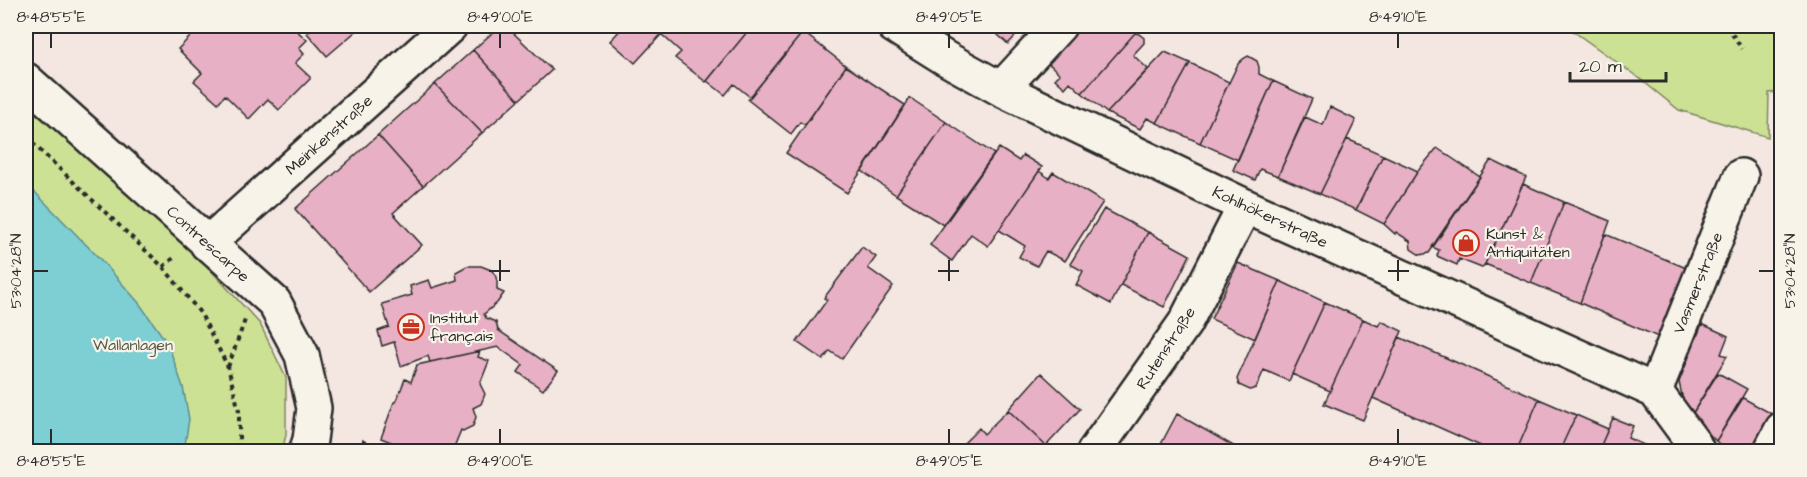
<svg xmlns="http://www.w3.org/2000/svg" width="1807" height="477" viewBox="0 0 1807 477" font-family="'Architects Daughter',sans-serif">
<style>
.green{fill:#cde195;stroke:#7c8660;stroke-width:1.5}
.water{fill:#7dcfd3;stroke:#5c8d90;stroke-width:1.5}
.building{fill:#e8b0c4;stroke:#2b2b2b;stroke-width:1.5}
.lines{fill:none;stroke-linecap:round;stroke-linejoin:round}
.minor-casing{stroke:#2b2b2b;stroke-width:38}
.path{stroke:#2b2b2b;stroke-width:4;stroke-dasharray:4.5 4.5;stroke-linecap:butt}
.minor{stroke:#f7f3e8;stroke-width:33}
.ticks{fill:none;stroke:#2b2b2b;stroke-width:2}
.labels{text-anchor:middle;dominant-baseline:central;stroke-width:4.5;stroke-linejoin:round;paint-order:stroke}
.street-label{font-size:16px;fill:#2b2b2b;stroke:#f7f3e8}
.poi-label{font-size:16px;fill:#2b2b2b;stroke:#f7f3e8;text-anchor:start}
.park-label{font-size:16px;fill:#545846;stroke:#f7f3e8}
.neatline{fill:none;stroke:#2b2b2b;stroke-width:2}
.ticks-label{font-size:15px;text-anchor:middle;fill:#2b2b2b}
</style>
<rect width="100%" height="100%" fill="#f4e6e1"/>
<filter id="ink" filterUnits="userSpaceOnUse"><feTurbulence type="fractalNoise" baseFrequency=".0167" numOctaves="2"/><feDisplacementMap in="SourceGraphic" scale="12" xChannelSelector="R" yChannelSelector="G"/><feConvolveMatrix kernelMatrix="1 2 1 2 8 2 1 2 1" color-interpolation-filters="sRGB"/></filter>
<g filter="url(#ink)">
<!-- green -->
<path class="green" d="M1566,26h215v60l-2,6 -10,1 -1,44 -89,-27 -40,-32z
M26,98l179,166 55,60 26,54v57l-4,16h-256z"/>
<!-- water -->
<path class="water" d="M26,183l77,79 36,41 29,41 15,43 6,32 -5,32h-158z"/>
<!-- building -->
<path class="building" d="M201,26h96l-3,2 13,12 -8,8 5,6 -9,9 15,14v2l-31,31 -11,-11 -19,20 -24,-24 -7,8 -24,-22 8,-8 -24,-24z
M315,26h47l-35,30 -20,-23z
M500,26h6l46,44 -33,30 -46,-50z
M624,26h-1h46l-34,37 -25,-22z
M669,26h83l-46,56 -31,-24 6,-6 -20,-18z
M752,26h43l8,6 -53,65 -16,-13 -9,11 -18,-14z
M988,26h37l-17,18z
M1079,26h54l2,1v6l-53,60 -12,-11 -5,6 -10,-9 5,-5 -13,-12z
M803,32l43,34 -41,59 -5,-3 -9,12 -43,-34z
M1135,33l4,1 5,4v5l-11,12 15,14 -41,44 -25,-20z
M473,50l46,50 -37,33 -47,-49z
M1165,52l25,11 -33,60 -10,-5 -7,11 -33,-16z
M1248,56l9,5 2,6v7l14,7 -35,79 -38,-17 38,-79 5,-5z
M1190,63l39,19 -29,61 -43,-20z
M846,66l59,39 -58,88 -61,-40z
M1273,81l39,18 -34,77 -18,-7 -5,11 -22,-10z
M435,84l47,49 -59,53 -45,-51z
M910,98l36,24 -50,73 -34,-24z
M1330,107l26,13 -36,74 -42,-18 27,-59 18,8z
M946,122l48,32 -51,71 -47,-30z
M378,135l45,51 -30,27 29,32 -53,47 -74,-83z
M1347,139l36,16 -27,55 -36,-16z
M999,148l20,13 4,-6 19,12 -54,79 -17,-12 -19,27 -22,-16z
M1437,148l43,29 -51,76 -9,2 -9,-6 -1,-8 -14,-9 -1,2 -11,-10 34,-53z
M1383,155l35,16 -34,53 -28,-14z
M1491,160l35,17 -41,87 -3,4 -23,-9 -2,6 -20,-9 2,-6 -7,-3z
M1039,171l10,7 4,-6 50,30 -38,59 -19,-10 -9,15 -18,-9 6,-11 -26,-16z
M1523,184l41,18 -33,81 -46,-19z
M1564,202l46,19 -30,82 -49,-20z
M1104,209l44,23 -37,72 -35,-19 7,-14 -13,-7z
M1148,232l42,23 -26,52 -43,-22z
M1605,234l86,36 -26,70 -85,-37z
M862,247l14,10 -8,11 25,18 -51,73 -12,-8 -7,9 -26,-18 30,-42 -3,-2z
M1238,263l42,18 -25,58 -44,-20z
M467,266h14l10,4 4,4 2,7v9l7,3 -7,10 -13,11 2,4 10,4 2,8 60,41 -15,19 -25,-18 5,-7 -25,-18 -68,15 -2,-6 -27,10 -7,-24 -12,4 -4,-15 11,-4 -7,-23 30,-9 -2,-9 19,-6 3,8 25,-8 -1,-8z
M1280,281l45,21 -36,79 -25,-11 -8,18 -6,2 -11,-5 -2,-6z
M1325,302l38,17 -33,72 -38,-17z
M1363,319l15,7 3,-5 21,10 -39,89 -39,-16z
M1702,324l26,12 -7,18 6,2 -36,60 -6,-6 -6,-28z
M1399,337l140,62 -23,53h-22l-121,-54z
M480,351l-2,6 11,4 -9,23 5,10 -4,10 -8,4 3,9 -3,9 -10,5 -2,-1 -9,22h-36l-35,-14 13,-36h2l9,-23 6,3 6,-17z
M1041,373l39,36 -34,37 -38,-36z
M1718,373l29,16 -31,52 -25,-25z
M1743,398l29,16 -19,38h-26l-11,-11z
M1539,399l37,16 -17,37h-43z
M1008,410l38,36 5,6h-79l-8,-9 15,-15 5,6z
M1177,414l67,38h-79l-6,-4z
M1576,415l32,14 -10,23h-39z
M1613,418l20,8 -5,12 18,8 -2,6h-46z
M363,440l4,3 20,9h-29z
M964,443l8,9h-17z"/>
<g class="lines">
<defs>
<path id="minor" d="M894,26l51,32 56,31 244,117 410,185 39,53 4,8
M26,80l248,222 28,53 12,53 -4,32 -4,12
M1001,89l58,-63
M207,244l243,-218
M1655,391l86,-215
M1094,452l91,-129 60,-117
M1770,452l12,-23"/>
</defs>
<!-- minor casing -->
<use href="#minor" class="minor-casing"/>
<!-- path -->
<path class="path" d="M1727,26l15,23
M26,137l137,130 38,47 27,53 11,44v41
M163,267l13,-11
M228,367l17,-47"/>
<!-- minor -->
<use href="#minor" class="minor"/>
</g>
</g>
<!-- ticks -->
<path class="ticks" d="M51,33v15M500,33v15M949,33v15M1398,33v15M500,260v21M949,260v21M1398,260v21M33,271h15M489,271h21M938,271h21M1388,271h21M1759,271h15M51,429v15M500,429v15M949,429v15M1398,429v15"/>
<!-- icons -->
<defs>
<symbol id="shop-ring" viewBox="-11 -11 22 22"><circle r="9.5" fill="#f7f3e8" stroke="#c8321e" stroke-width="1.5"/><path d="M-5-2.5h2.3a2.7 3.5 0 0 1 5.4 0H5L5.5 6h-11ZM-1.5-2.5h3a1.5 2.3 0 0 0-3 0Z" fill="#c8321e"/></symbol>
<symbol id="office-ring" viewBox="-11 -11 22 22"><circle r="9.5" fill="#f7f3e8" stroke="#c8321e" stroke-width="1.5"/><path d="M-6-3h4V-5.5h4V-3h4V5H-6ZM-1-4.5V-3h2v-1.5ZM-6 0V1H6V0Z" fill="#c8321e"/></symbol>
</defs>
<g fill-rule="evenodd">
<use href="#shop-ring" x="1451" y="228" width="30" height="30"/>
<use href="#office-ring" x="396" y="312" width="30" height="30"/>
</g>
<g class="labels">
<!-- street labels -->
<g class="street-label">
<text transform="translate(329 135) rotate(-42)">Meinkenstraße</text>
<text transform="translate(1270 217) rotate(25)">Kohlhökerstraße</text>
<text transform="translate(208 244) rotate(42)">Contrescarpe</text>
<text transform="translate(1698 283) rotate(-68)">Vasmerstraße</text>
<text transform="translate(1166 348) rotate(-57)">Rutenstraße</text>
</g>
<!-- poi labels -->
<g class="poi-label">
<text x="1486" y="234">Kunst &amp;<tspan x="1486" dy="18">Antiquitäten</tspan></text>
<text x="430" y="318">Institut<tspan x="430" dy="18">français</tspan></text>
</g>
<!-- park labels -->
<g class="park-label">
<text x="133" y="345">Wallanlagen</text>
</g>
</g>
<!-- margin -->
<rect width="1807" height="477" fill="none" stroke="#f7f3e8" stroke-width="66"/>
<!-- scale -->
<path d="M1570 72v9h96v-9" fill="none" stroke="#2b2b2b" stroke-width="3"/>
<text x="1579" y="72" font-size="18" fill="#2b2b2b" stroke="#f7f3e8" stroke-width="4.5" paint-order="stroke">20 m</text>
<rect x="33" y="33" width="1741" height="411" class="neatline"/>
<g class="ticks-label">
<text x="51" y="22">8°48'55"E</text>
<text x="500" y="22">8°49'00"E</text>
<text x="949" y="22">8°49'05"E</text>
<text x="1398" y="22">8°49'10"E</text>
<text transform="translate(16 271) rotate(-90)" y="5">53°04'28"N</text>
<text transform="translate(1790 271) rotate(-90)" y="5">53°04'28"N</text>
<text x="51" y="466">8°48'55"E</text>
<text x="500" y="466">8°49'00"E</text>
<text x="949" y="466">8°49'05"E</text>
<text x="1398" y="466">8°49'10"E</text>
</g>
</svg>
